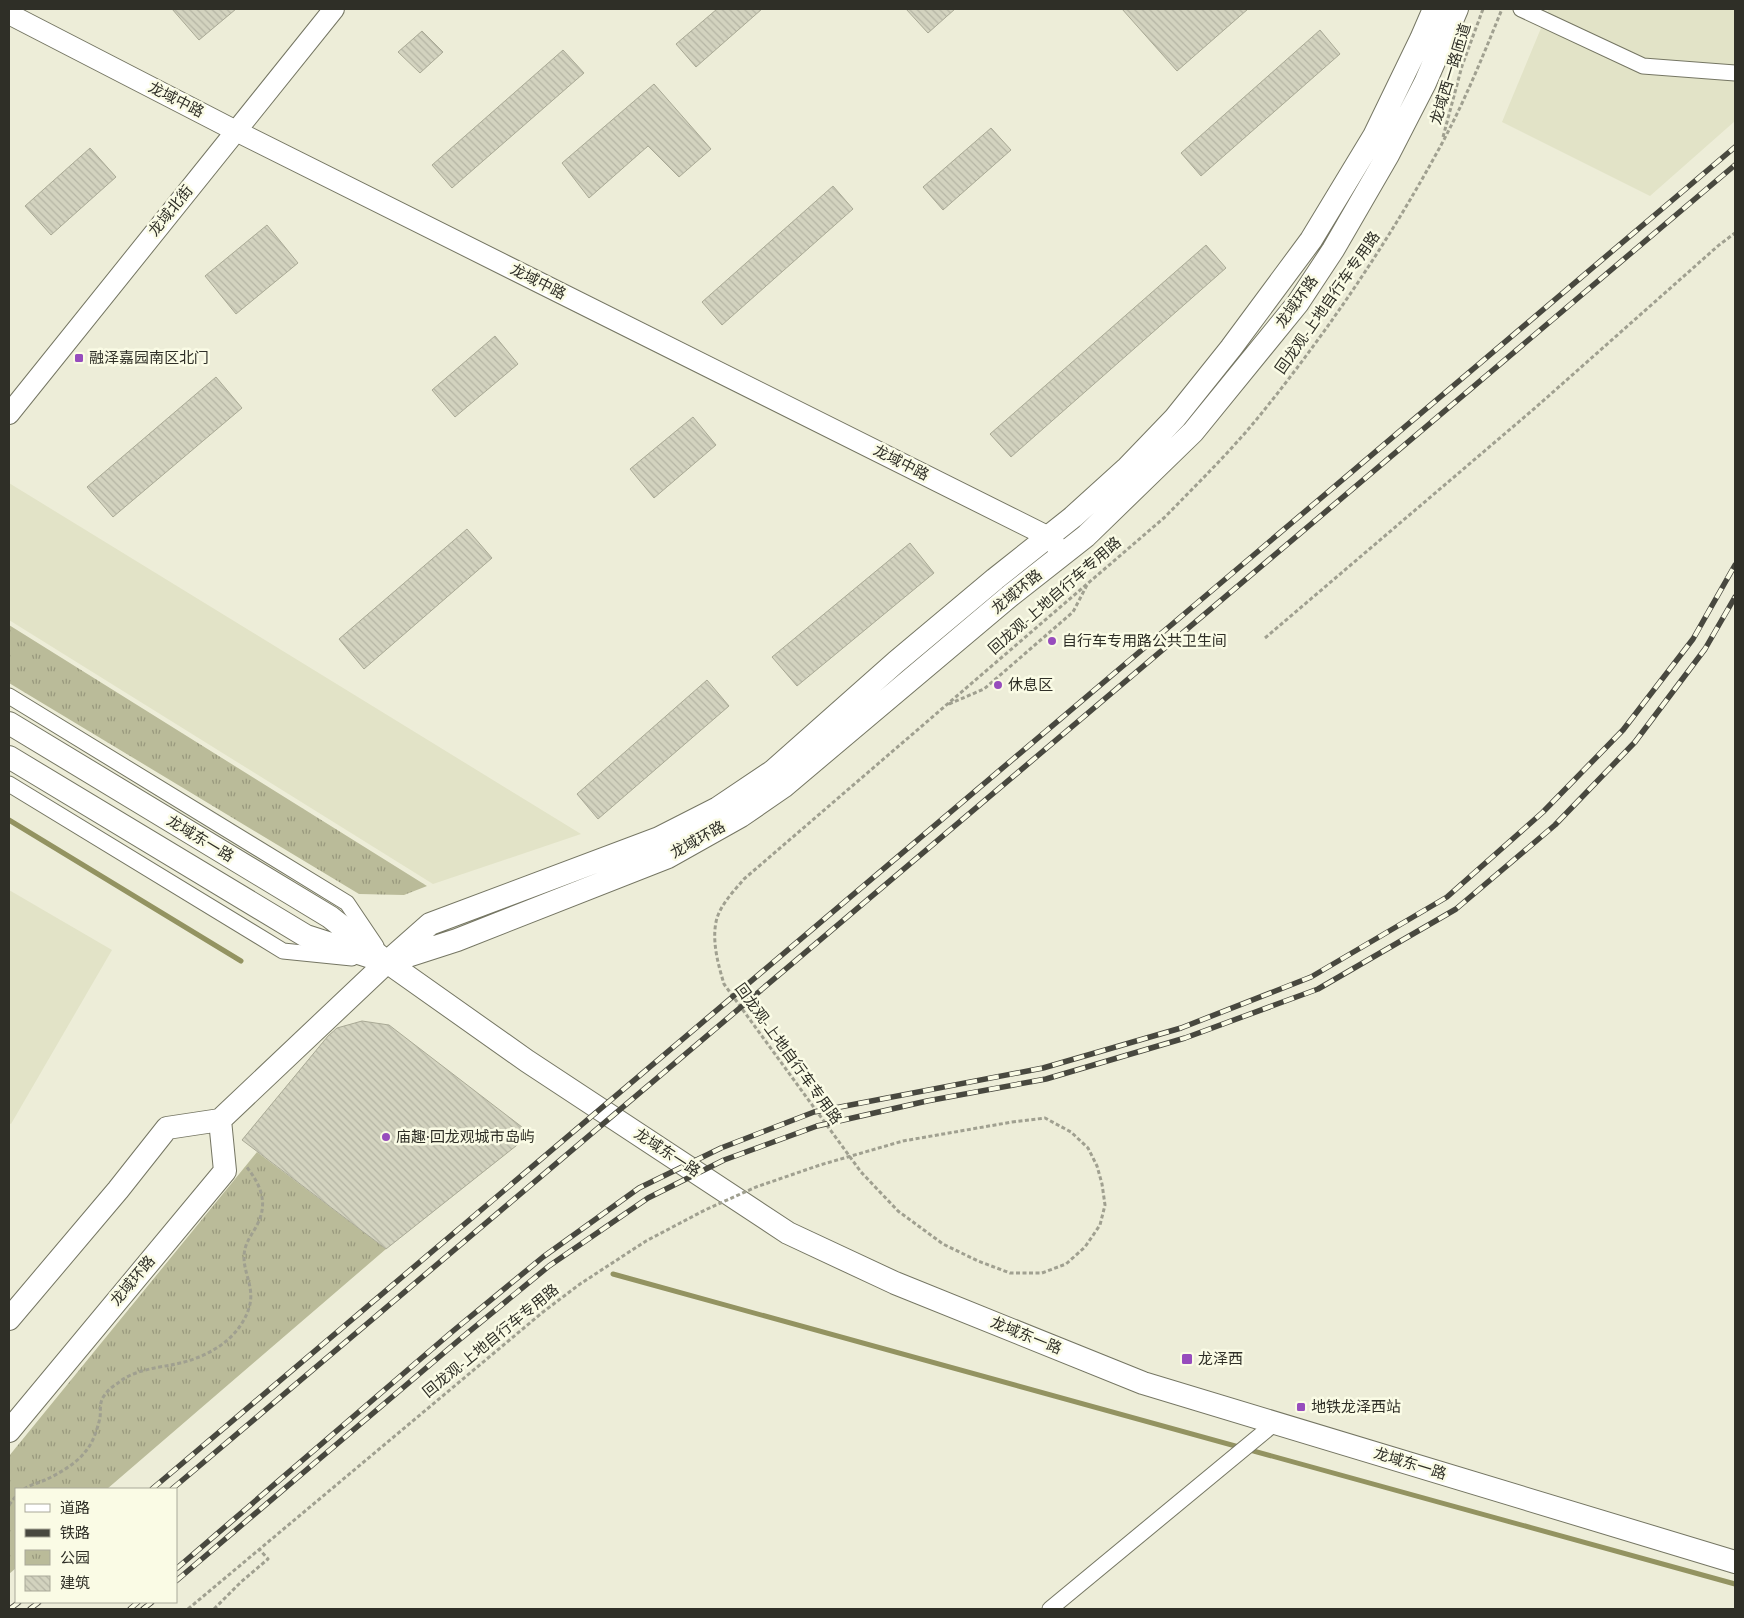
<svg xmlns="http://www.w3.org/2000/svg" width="1744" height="1618" viewBox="0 0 1744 1618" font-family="'Source Sans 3','Noto Sans SC',sans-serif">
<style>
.built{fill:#e2e3c7}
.park{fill:url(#park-tufts)}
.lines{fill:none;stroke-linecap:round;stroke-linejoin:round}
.stream{stroke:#939361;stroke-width:5}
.building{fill:url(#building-back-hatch);stroke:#a9a995}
.minor-casing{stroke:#757663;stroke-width:17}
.tertiary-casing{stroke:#757663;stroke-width:22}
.secondary-casing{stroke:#757663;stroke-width:24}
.path{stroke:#a0a090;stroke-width:3;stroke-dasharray:4 2.5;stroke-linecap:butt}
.minor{stroke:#fff;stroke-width:15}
.tertiary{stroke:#fff;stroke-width:20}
.secondary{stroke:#fff;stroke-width:22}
.rail-casing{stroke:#48483f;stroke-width:5.5}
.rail{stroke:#fafbe5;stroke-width:4;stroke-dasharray:11;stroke-linecap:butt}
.path-bridge{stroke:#a0a090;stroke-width:3;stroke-dasharray:4 2.5;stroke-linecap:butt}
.poi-dot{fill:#974cbd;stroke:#fafbe5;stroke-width:2}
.labels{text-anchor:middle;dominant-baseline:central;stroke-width:5;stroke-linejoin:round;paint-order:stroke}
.street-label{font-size:15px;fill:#2f2f27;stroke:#fafbe5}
.poi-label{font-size:15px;fill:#2f2f27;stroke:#fafbe5;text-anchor:start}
</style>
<defs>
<pattern id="park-tufts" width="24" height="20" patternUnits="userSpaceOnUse" patternTransform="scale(1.25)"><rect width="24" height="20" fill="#babb99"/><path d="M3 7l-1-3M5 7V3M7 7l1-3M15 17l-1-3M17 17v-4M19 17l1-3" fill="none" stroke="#98987d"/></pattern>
<pattern id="building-back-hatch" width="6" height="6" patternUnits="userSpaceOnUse" patternTransform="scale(1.25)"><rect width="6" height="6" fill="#d3d3bf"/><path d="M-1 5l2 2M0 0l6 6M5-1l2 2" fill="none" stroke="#b5b5a4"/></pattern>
</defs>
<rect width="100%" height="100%" fill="#ededd8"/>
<!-- built -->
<path class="built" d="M1549,9h186v112l-85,75 -148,-74z
M9,483l572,351 -148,50 -424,-264z
M9,890l103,60 -101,174 -2,-1z"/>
<!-- park -->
<path class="park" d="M9,625l418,261 -23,9 -45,-1 -350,-211z
M257,1152l129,97 -279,240h-91v79l-7,6v-118z"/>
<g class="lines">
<!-- stream -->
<path class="stream" d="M9,820l232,141
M613,1274l1122,310"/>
</g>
<!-- building -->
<path class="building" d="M172,9h64l-37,31z
M717,9h45l-66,58 -20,-23z
M906,9h49l-27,24z
M1122,9h126l-71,62z
M1320,30l20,24 -139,122 -20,-23z
M422,31l21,21 -23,21 -22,-21z
M563,50l21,23 -132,115 -20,-23z
M654,84l57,65 -32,28 -31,-31 -59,52 -27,-35z
M991,128l20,22 -68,60 -20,-23z
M90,148l26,29 -65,58 -26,-29z
M833,186l20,23 -131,116 -20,-23z
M267,225l31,38 -62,51 -31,-38z
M1206,245l20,23 -215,189 -21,-23z
M495,336l23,28 -63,53 -23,-27z
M216,377l26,31 -129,109 -26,-30z
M693,417l23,28 -62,53 -24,-29z
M467,529l25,29 -128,111 -25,-30z
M910,543l24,30 -137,113 -25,-29z
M707,680l22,26 -131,113 -21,-25z
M362,1021l27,4 142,109 -145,115 -144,-109 86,-104 9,-8z"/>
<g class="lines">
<defs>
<path id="minor" d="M1521,9l122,57 92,7
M9,696l338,207 29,43
M9,784l274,167 69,7
M1050,1609l225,-186"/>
<path id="tertiary" d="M9,14l227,117 813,406 8,10
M9,414l325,-405"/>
<path id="secondary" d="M9,723l321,194 57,45 140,99 261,172 107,50 248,100 592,179
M9,757l297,179 68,22
M395,960l62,-20 211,-83 73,-41 42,-29 228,-192 75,-59 107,-104 105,-129 35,-53 55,-95 37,-72 32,-74
M9,1319l109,-129 49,-62 53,-8 167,-158 43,-38 229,-86 59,-30 55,-37 123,-109 99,-83 78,-62 53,-48 49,-51 56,-70 80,-108 63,-104 47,-97 13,-30
M9,1431l216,-260 -5,-51"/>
</defs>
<!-- minor casing -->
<use href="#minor" class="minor-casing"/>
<!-- tertiary casing -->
<use href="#tertiary" class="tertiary-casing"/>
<!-- secondary casing -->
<use href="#secondary" class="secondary-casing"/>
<!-- path -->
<path class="path" d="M1443,137l19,-71 21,-57
M1265,638l270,-230 184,-163 16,-12
M949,704l35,-15 89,-77 14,-27
M1012,1122l33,-4 26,14 17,16 9,18 5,18 3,21 -5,20 -15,22 -19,17 -24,9h-32l-32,-12 -35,-17 -45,-33 -37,-39 -137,-188c-6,-20 -13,-45 -7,-66 5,-15 17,-27 27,-39l421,-362c33,-34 66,-66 96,-103 67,-83 128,-173 179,-267 24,-44 43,-91 62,-138
M24,1489c6,-4 14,-6 21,-9 13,-6 31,-16 40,-28 8,-9 12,-22 15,-34 1,-7 -1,-16 4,-22 3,-5 9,-10 14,-13 14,-12 36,-15 53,-18 33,-6 67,-23 78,-57 7,-23 -9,-38 -4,-59 2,-9 8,-16 12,-24 12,-23 3,-41 -11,-59
M9,1505l7,-9
M214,1609l27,-27 27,-23 -9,-10"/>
<!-- minor -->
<use href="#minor" class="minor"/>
<!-- tertiary -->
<use href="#tertiary" class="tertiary"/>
<!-- secondary -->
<use href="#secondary" class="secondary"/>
<defs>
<path id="rail" d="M152,1489l1583,-1342
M172,1489l1563,-1324
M176,1569l277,-238 90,-74 96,-69 82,-40 93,-36 229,-44 138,-40 130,-51 136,-80 96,-85 80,-82 70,-91 42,-74
M176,1581l283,-241 90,-74 99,-68 76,-38 93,-34 110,-25 119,-22 139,-41 133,-49 138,-80 99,-84 80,-83 70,-93 30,-52
M10,1609l9,-7
M30,1609l9,-7
M130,1609l8,-7
M143,1609l9,-7"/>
</defs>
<!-- rail casing -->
<use href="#rail" class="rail-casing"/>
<!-- rail -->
<use href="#rail" class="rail"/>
<!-- path-bridge -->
<path class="path-bridge" d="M188,1609l355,-297 37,-28 66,-43 59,-31 51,-23 64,-22 83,-24 109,-19"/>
</g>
<!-- markers -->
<g class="poi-dot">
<rect x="74" y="353" width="10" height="10" rx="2.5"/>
<circle cx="1052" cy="641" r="5"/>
<circle cx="998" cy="685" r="5"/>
<circle cx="386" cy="1137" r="5"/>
<rect x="1181" y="1353" width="12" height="12" rx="2.5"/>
<rect x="1296" y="1402" width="10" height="10" rx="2.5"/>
</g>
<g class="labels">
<!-- street labels -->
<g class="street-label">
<text transform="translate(1451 74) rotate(-73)">龙域西一路匝道</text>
<text transform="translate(176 100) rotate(27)">龙域中路</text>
<text transform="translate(171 211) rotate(-51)">龙域北街</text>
<text transform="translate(538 282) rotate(27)">龙域中路</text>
<text transform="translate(1297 302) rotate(-54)">龙域环路</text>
<text transform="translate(1328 303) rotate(-55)">回龙观-上地自行车专用路</text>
<text transform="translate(901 463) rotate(27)">龙域中路</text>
<text transform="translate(1017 592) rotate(-39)">龙域环路</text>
<text transform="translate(1055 596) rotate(-41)">回龙观-上地自行车专用路</text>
<text transform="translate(200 839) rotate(31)">龙域东一路</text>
<text transform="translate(698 840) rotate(-29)">龙域环路</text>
<text transform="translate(788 1054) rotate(54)">回龙观-上地自行车专用路</text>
<text transform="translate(667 1153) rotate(33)">龙域东一路</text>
<text transform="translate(133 1281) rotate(-50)">龙域环路</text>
<text transform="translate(1026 1336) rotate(22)">龙域东一路</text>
<text transform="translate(491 1341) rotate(-39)">回龙观-上地自行车专用路</text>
<text transform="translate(1410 1464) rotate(17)">龙域东一路</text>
</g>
<!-- poi labels -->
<g class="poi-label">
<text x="89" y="358">融泽嘉园南区北门</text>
<text x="1062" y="641">自行车专用路公共卫生间</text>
<text x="1008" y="685">休息区</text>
<text x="396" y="1137">庙趣·回龙观城市岛屿</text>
<text x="1198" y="1359">龙泽西</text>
<text x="1311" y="1407">地铁龙泽西站</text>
</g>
</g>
<!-- border -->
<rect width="1744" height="1618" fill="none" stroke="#2f2f27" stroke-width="20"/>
<!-- legend -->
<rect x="15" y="1488" width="162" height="115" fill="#fafbe5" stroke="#a9a999"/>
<rect x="25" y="1504" width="25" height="8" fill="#ffffff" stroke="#a9a999"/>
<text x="60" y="1513" font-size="15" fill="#2f2f27">道路</text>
<rect x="25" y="1529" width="25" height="8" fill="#48483f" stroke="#a9a999"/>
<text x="60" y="1538" font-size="15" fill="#2f2f27">铁路</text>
<rect x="25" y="1550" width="25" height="15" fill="url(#park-tufts)" stroke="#a9a999"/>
<text x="60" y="1563" font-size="15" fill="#2f2f27">公园</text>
<rect x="25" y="1576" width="25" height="15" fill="url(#building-back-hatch)" stroke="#a9a999"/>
<text x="60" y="1588" font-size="15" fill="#2f2f27">建筑</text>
</svg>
